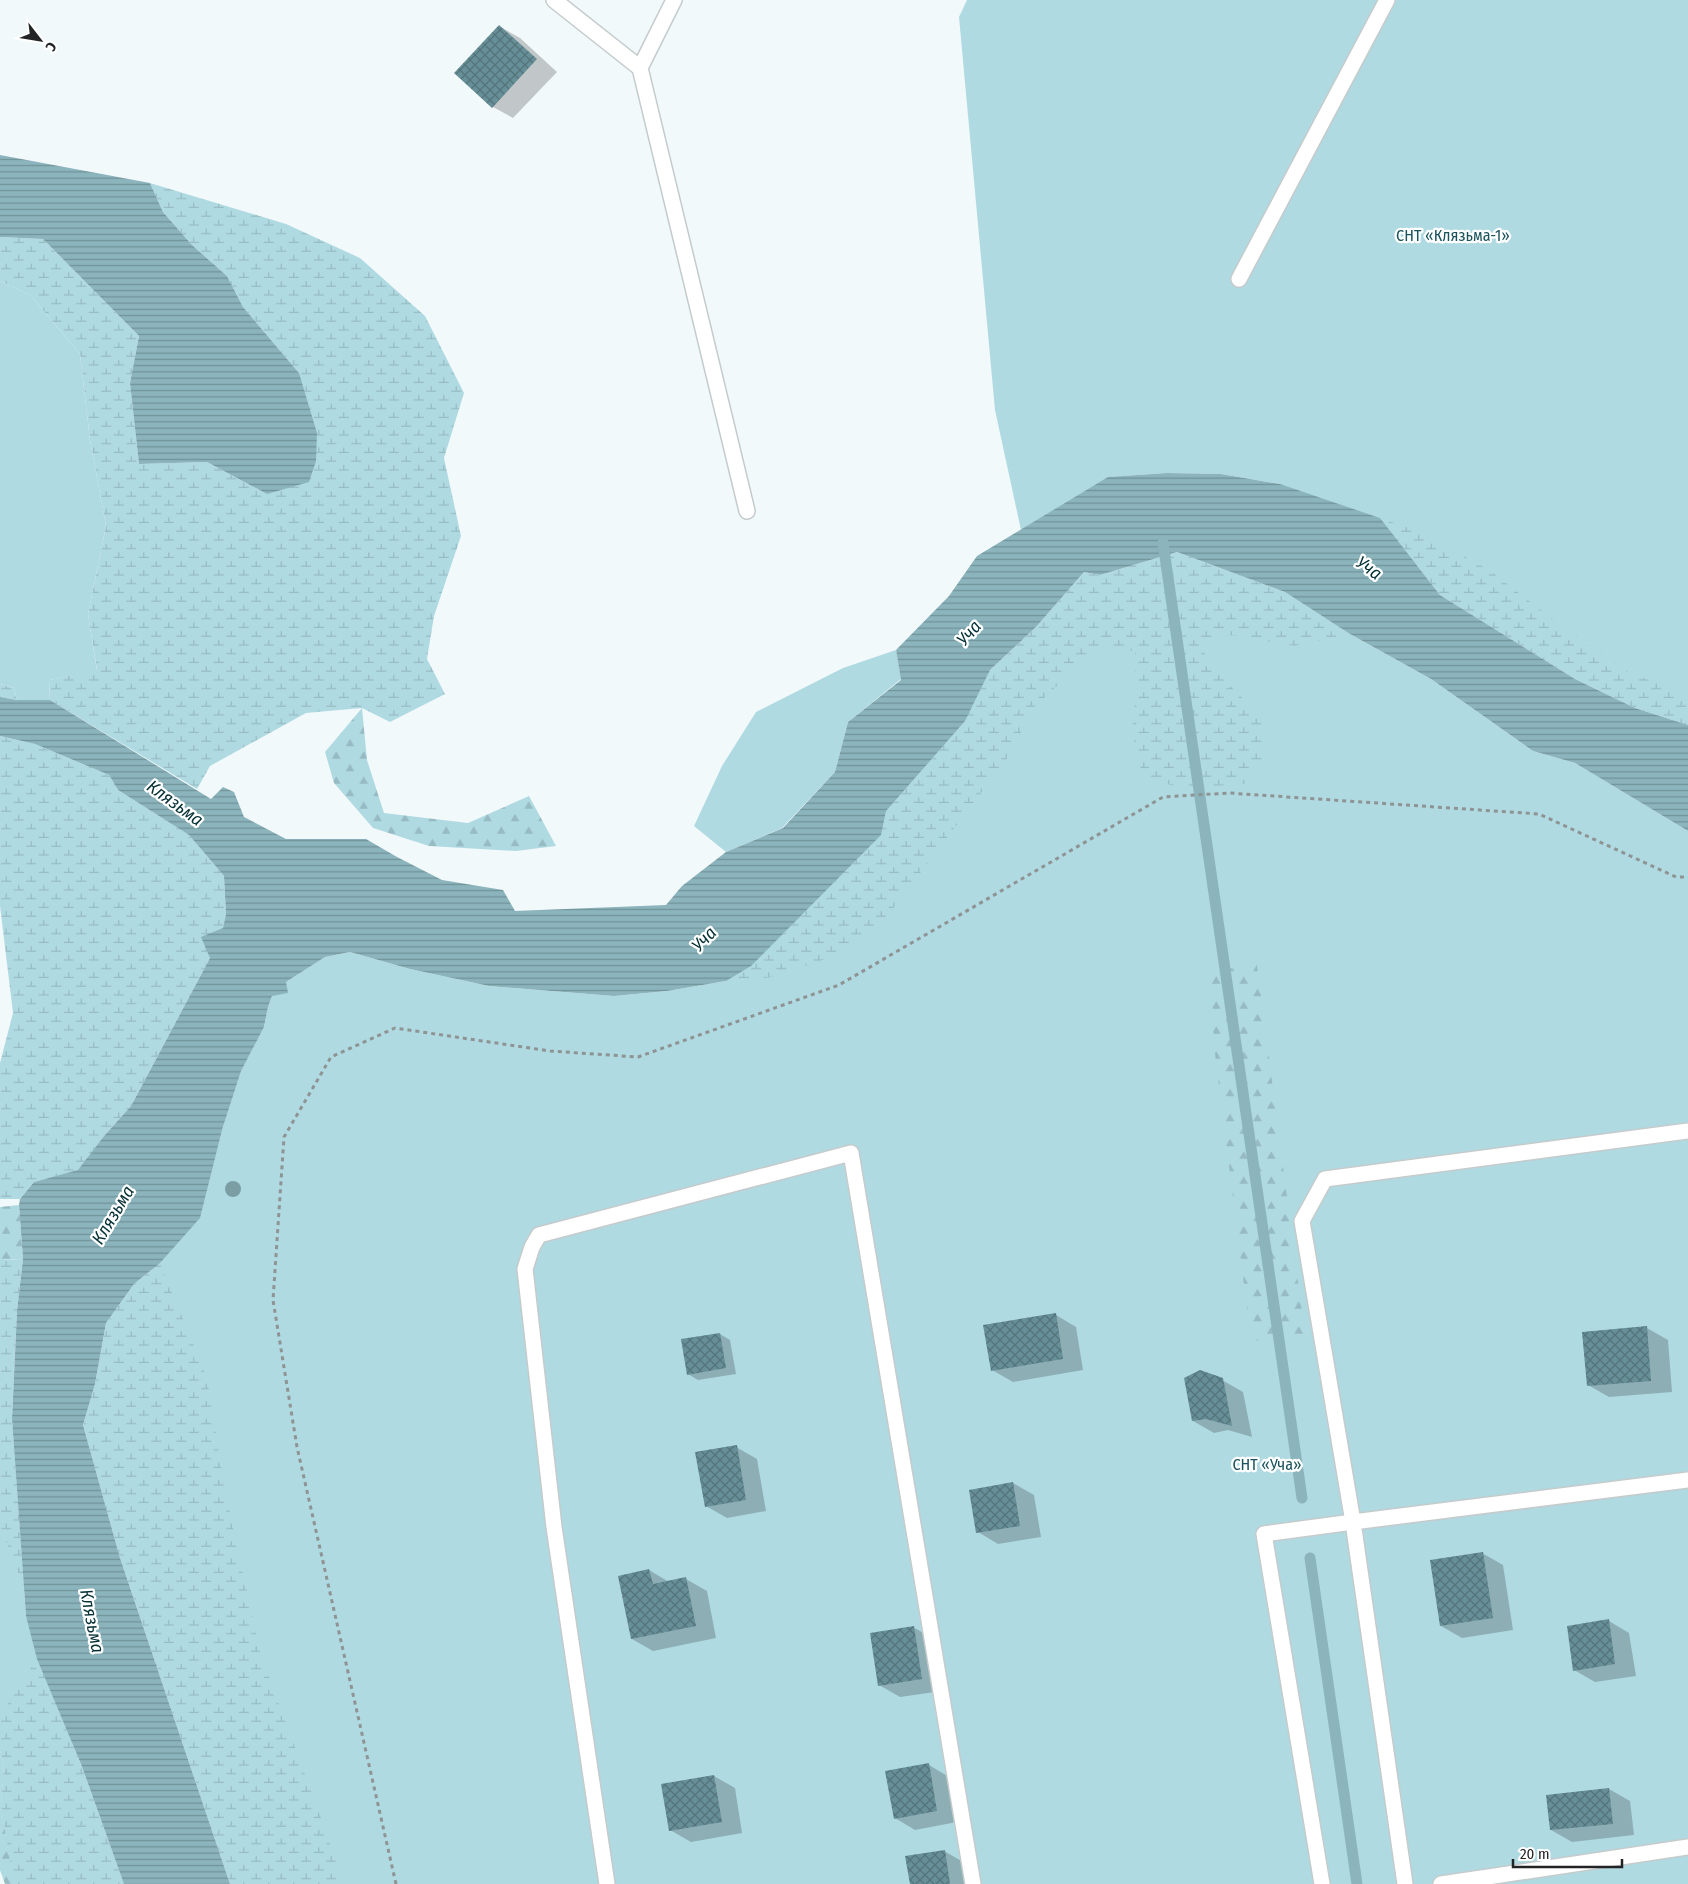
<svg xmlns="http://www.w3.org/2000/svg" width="1688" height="1884" viewBox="0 0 1688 1884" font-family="'Fira Sans Condensed',sans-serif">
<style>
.green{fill:#b0dae2}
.forest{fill:url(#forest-firs)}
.wetland{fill:url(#wetland-marsh)}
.water{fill:url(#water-rules)}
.shadow{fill:#0003}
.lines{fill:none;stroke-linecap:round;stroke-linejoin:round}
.stream{stroke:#8bb4bc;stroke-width:11}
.building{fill:url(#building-cross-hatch)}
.lane-casing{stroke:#c4cbcc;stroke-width:18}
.path{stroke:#8e9394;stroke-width:3;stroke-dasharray:4 4;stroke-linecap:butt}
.lane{stroke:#fff;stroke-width:15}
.tree{fill:#7b9ea4}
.labels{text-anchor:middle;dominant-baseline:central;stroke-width:4.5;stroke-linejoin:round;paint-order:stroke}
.park-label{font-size:16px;fill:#19535d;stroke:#fff}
.water-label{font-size:18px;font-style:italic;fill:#053036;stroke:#fff}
</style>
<defs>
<pattern id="forest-firs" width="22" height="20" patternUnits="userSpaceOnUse" patternTransform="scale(1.25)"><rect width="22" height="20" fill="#b0dae2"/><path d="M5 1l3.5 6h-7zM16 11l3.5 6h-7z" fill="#97bbc2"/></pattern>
<pattern id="wetland-marsh" width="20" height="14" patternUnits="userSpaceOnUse" patternTransform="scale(1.25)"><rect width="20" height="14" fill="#b0dae2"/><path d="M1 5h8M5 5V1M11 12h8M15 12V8" fill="none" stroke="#97bbc2"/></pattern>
<pattern id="water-rules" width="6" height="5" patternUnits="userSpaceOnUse" patternTransform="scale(1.25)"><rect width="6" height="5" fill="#8bb4bc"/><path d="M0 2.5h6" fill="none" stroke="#719299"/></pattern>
<pattern id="building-cross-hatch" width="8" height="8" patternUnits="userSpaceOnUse" patternTransform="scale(1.25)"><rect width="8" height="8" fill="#668f97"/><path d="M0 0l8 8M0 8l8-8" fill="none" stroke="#54747b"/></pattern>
</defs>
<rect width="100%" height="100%" fill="#f2f9fb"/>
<!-- green -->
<path class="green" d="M967,0h721v725l-408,-241 -59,-10 -54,-1 -58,4 -88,53 -26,-120 -36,-393z
M0,281l30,14 50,59 10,86 16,86 -18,88 9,57 -48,9 1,20h-33l-3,-12 -14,-4z
M1285,592l65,42 81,45 102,72 42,12 113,68v1053h-1458l-135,-500 127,-254 19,-60 23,-43 4,-20 4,-11 14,-14 39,-25 25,-5 60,17 79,17 125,10 53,-5 59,-10 264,-311z
M896,650l5,29 -53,43 -13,50 -53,56 -56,24 -32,-26 28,-60 34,-54 87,-44z
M0,1260l26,356 98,268h-110l-2,-7 -11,-71 3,-41 -4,-15z"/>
<!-- forest -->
<path class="forest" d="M362,708l5,52 17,53 84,10 61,-27 27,50 -40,5 -87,-5 -56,-18 -39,-45 -9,-31z
M1257,965l48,371 -54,5 -37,-295 -3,-75z
M19,1205l4,54 -23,1v-53z
M0,1750l4,15 -3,41 13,78h-9l-5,-14z"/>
<!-- wetland -->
<path class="wetland" d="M150,183l136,41 74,34 65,58 39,77 -20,65 17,78 -27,80 -7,43 18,35 -55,28 -28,-14 -56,5 -96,53 -13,23 -147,-89 -1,-20 48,-10 -9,-56 18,-88 -16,-86 -10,-86 -50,-59 -30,-14v-44l43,2 96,97 -9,47 9,81 68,-2 60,32 32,-121 -56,-66 -16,-31 -35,-31 -29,-33z
M1380,518l40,14 69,38 74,57 65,45 60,23v30l-53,-17 -60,-29 -135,-84z
M1177,552l108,40 65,42 -55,12 -66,-11 -29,11 18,28 43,42 3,41 -20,27 -61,4 -40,-10 -11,-46 4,-43 -1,-38 -37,-3 -63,58 -29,54 -114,150 -40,40 -79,27 -47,4 25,-15 130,-131 5,-24 79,-90 25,-51 46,-43 48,-55 16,3z
M0,684l14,4 3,12 -17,-3z
M0,736l35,8 74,31 9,15 71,45 35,41 2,38 -3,14 -13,30 -79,148 -27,30 -26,35 -44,11 -14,17h-20v-136l13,-50 -13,-107z
M23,1259l-6,52 -5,108 12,168 -24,-61v-266z
M160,1263l47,115 17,107 36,168 66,178 17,53h-113l-110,-326 -37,-133 12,-41 11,-61 28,-39z
M37,1659l44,105 43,120h-110l-13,-78 3,-41 -4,-15v-34z"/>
<!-- water -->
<path class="water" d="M0,155l150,28 13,29 29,33 35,31 16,31 56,66 18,60 -1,28 -7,21 -42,12 -60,-32 -68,2 -9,-81 9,-47 -96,-97 -43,-2z
M1167,473l54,1 59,10 100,34 60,77 135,84 60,29 53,17v106l-113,-68 -42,-12 -102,-72 -81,-45 -65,-42 -108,-40 -77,23 -16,-3 -48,55 -46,43 -25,51 -79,90 -5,24 -130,131 -25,15 -59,10 -53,5 -125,-10 -79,-17 -60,-17 -25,5 -39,25 2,11 -16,3 -4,11 -4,20 -23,44 -19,59 -22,88 -40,45 -26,21 -28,39 -11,61 -12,41 37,133 110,326h-106l-43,-120 -44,-105 -11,-43 -14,-197 5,-108 6,-52 -4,-54 1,-6 14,-17 44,-12 26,-34 27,-30 79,-148 -9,-21 22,-9 3,-14 -2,-38 -35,-41 -71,-45 -9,-15 -74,-31 -35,-8v-39l17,3h33l161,99 12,-12 11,5 10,25 42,22h80l31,18 45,23 61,10 12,21 151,-6 16,-19 44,-34 57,-24 52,-56 13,-50 53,-42 -5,-30 53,-54 28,-40 131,-79z"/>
<!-- shadow -->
<path class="shadow" d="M499,26l21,12 37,34 -44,46 -20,-11z
M1056,1315l20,12 7,43 -70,12 -21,-12z
M1647,1328l21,12 4,52 -63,5 -21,-12z
M720,1334l10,6 6,34 -38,6 -10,-6z
M1222,1380l21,12 9,45 -24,-7 -14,3 -21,-12z
M736,1447l21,12 9,52 -39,7 -21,-12z
M1013,1483l21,12 7,42 -43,7 -20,-12z
M1482,1553l21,12 10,65 -51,8 -21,-12z
M649,1570l20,12 17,-3 21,12 9,47 -63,13 -21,-12z
M1609,1621l20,12 7,43 -41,6 -21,-12z
M913,1627l21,12 8,52 -42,6 -21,-12z
M929,1765l20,12 8,45 -42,8 -20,-12z
M714,1776l21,12 7,45 -51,9 -21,-12z
M1609,1789l21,12 4,34 -62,7 -21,-12z
M944,1851l21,12 3,21h-57z"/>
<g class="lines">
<!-- stream -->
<path class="stream" d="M1163,543l139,955
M1310,1558l47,326"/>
</g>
<!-- building -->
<path class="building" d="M499,25l38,34 -45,49 -38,-35z
M1056,1313l7,46 -72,12 -8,-46z
M1647,1326l4,55 -64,5 -5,-54z
M720,1333l6,35 -39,7 -6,-36z
M1200,1370l23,8 9,48 -26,-7 -14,2 -8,-43z
M737,1445l9,55 -41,7 -10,-55z
M1013,1482l7,44 -44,7 -7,-43z
M1483,1552l10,66 -53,8 -10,-66z
M649,1569l4,15 33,-7 10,49 -65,13 -13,-63z
M1609,1619l6,45 -42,7 -6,-45z
M914,1626l8,53 -44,7 -8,-53z
M929,1763l8,48 -43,8 -9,-48z
M714,1775l8,47 -53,9 -8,-47z
M1609,1788l4,36 -63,6 -4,-35z
M945,1850l5,34h-40l-5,-28z"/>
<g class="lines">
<defs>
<path id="lane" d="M554,0l86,68 107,443
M640,68l34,-68
M1239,279l148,-279
M607,1884l-53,-357 -29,-258 7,-22 7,-12 312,-82 122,731
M1322,1884l-58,-350 89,-12 -51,-301 23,-42 363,-48
M1405,1884l-52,-362 335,-42
M1441,1884l247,-37"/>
</defs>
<!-- lane casing -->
<use href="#lane" class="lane-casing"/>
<!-- path -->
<path class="path" d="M396,1884l-99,-437 -24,-147 11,-163 47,-80 64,-29 155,23 88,6 201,-72 324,-188 66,-4 310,21 137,63h12"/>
<!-- lane -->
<use href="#lane" class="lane"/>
</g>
<!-- trees -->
<circle class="tree" cx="233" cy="1189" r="8"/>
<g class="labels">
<!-- park labels -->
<g class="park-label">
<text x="1453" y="235">СНТ «Клязьма-1»</text>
<text x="1267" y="1464">СНТ «Уча»</text>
</g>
<!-- water labels -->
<g class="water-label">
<text transform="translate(1369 568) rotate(35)">Уча</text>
<text transform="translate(969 633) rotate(-49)">Уча</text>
<text transform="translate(175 803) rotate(36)">Клязьма</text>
<text transform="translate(704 939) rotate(-46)">Уча</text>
<text transform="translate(113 1215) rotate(-59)">Клязьма</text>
<text transform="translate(92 1621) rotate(79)">Клязьма</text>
</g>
</g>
<!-- north arrow -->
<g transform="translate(40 40) rotate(121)" stroke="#ffffff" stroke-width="4" paint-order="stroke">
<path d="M0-4L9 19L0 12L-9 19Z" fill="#212324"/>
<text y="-8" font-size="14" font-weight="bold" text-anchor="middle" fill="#212324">С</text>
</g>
<!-- scale -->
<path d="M1513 1859v8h109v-8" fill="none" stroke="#212324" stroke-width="2.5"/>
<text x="1520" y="1859" font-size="15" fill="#212324" stroke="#ffffff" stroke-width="4" paint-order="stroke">20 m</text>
</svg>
